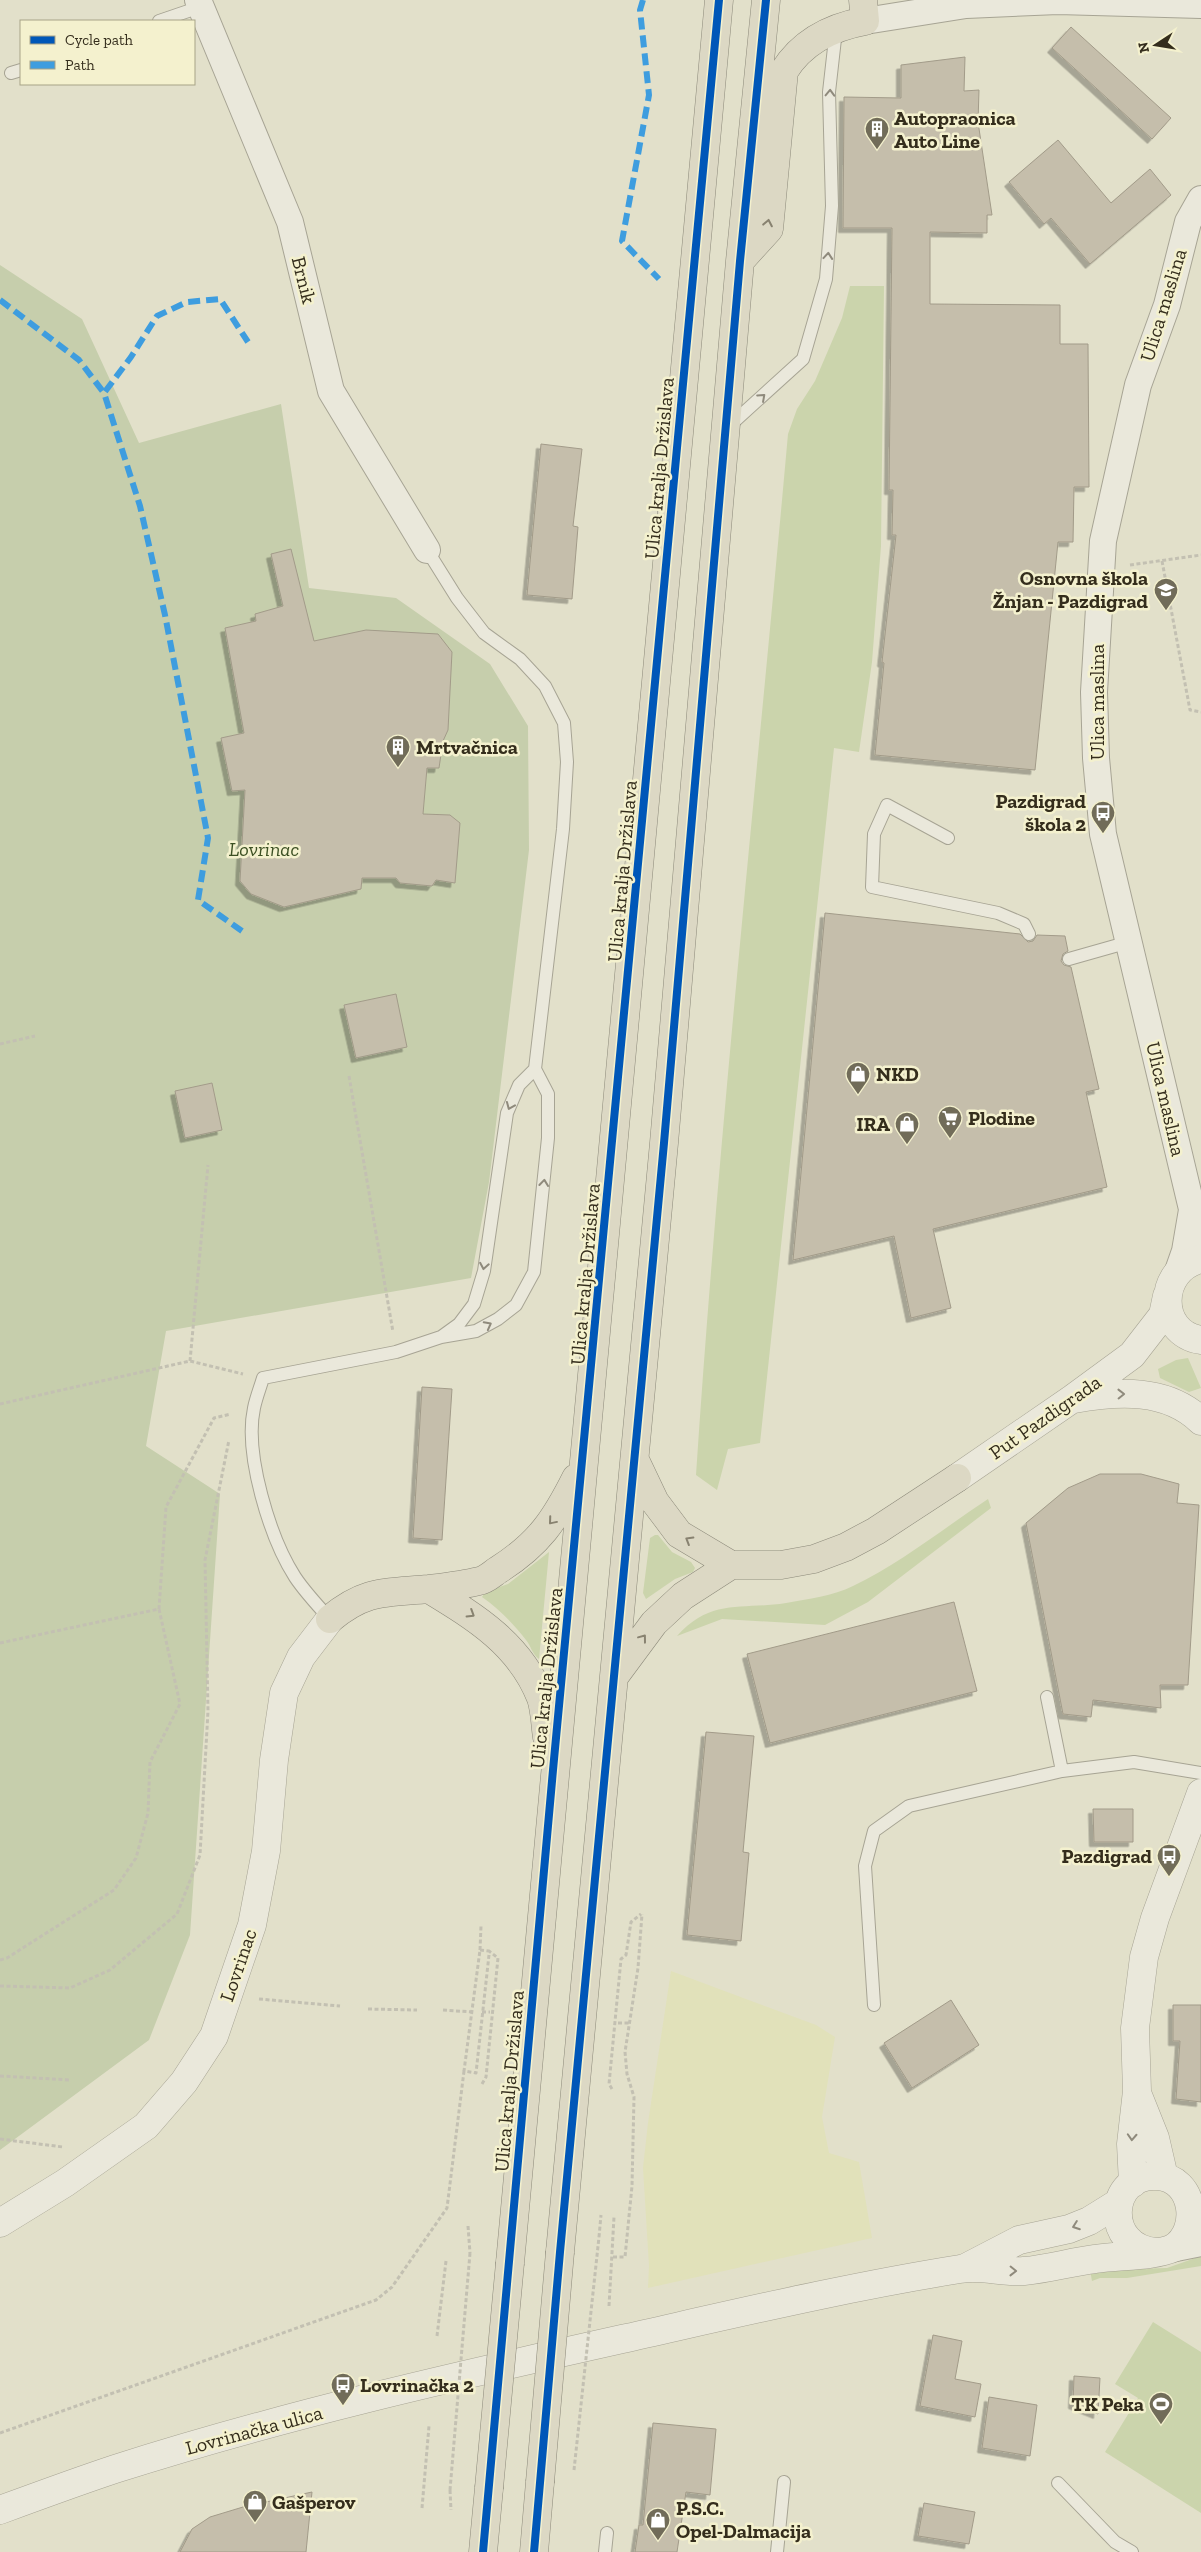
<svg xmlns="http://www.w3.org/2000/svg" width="1201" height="2552" viewBox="0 0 1201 2552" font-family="'Zilla Slab',serif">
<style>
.farmland{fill:#e1e1ba}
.green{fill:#cbd4ac}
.cemetery{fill:#c6ceac}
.building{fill:#c5beab;stroke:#a29b89;filter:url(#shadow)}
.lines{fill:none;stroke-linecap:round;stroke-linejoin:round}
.service-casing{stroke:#a7a494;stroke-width:14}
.minor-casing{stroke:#a7a494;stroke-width:28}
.tertiary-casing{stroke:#a7a494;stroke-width:29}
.trunk-casing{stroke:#8c897a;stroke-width:29}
.path{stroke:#c3c0b2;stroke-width:3;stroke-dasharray:4 2.5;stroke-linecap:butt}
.service{stroke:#eae8db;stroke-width:12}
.minor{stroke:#eae8db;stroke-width:26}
.tertiary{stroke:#eae8db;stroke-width:28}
.trunk{stroke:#dcd8c4;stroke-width:28}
.trunk-bridge-casing{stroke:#8c897a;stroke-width:29;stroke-linecap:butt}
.path-bridge{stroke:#c3c0b2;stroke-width:3;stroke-dasharray:4 2.5;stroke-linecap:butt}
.trunk-bridge{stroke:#dcd8c4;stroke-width:28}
.quiet{stroke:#3e9ddf;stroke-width:6;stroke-dasharray:12 6;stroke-linecap:butt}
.cycleway-casing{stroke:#f4f1ce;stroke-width:11}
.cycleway{stroke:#0057b8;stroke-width:8}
.oneway{stroke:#8f8a7c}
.oneway2{stroke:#888270}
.labels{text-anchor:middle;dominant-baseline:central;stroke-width:5;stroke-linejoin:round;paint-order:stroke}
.poi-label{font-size:20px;font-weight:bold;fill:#342d1c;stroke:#f4f1ce;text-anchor:start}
.street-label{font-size:20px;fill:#342d1c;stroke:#f4f1ce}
.park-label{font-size:20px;font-style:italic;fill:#3c5023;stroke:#f4f1ce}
</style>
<defs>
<filter id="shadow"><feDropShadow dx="-4.5" dy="4.5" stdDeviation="0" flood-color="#0004"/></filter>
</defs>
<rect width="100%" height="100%" fill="#e2e0ca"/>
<!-- farmland -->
<path class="farmland" d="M671,1971l145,54 19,12 -13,80 7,36 30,9 13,76 -224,50 1,-22 -6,-98 5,-45z"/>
<!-- green -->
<path class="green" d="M850,286h34l-3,260 -9,116 -13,90 -25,-4 -74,695 -32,6 -11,41 -21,-15c23,-348 61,-694 92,-1041l9,-25 18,-28 27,-63z
M1188,1358l13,30 -12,4 -29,-14 -2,-9 18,-9z
M988,1499l3,9 -123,94 -43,23 -103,-6 -45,17c34,-38 65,-26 109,-33 22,-4 47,-7 67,-17 48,-23 91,-58 135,-87z
M655,1535h3l14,17 19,10 4,6 -2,4 -18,7 -29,20 -3,-6 7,-55z
M549,1552l-10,107c-7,-5 -8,-13 -13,-19 -13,-17 -27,-31 -44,-43l3,-5 23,-8z
M1201,2256v10l-74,12h-27l-8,3 -2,-11 77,-2z
M1153,2322l48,30v161l-96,-61 33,-54 -23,-14z"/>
<!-- cemetery -->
<path class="cemetery" d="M0,265l82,54 57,124 142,-39 28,184 87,10 94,66 38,62 1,124 -40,332 -18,96 -305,53 -20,115 74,48 -30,441 -41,105 -149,110z"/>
<!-- building -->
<path class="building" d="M1071,27l100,91 -19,21 -100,-91z
M965,57l-1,34 15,-1 -1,32 14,93h-5v18l-57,-1v72l130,1v39h28l1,143h-15l-1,55h-15l-23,228 -160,-15 9,-92 -2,-1 14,-127h-4l1,-45h-4l3,-262h-49l1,-131 57,1v-33z
M1058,140l53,63 39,-34 21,26 -81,69 -39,-46 -7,6 -35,-42z
M541,444l41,5 -9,77 5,1 -6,72 -45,-4z
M291,549l23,92 52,-11 72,4 14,18 -4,78 -5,11 -4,27h-12l-4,46 27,1 10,8 -5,60 -19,-3 -4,6 -32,-3 -4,-5h-34l-1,11 -77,18 -33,-13 -11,-13 5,-91 -13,1 -11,-53 23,-5 -19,-105 31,-7 -1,-7 28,-8 -12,-52z
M825,913l195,21 8,8 5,-1 4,-6 28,1 3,15 -5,3 -2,7 3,4 7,2 28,122 -13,3 21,95 -174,42 18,79 -40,10 -17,-82 -101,24z
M396,994l11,53 -51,11 -12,-53z
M212,1083l10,47 -37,8 -10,-47z
M422,1387l30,2 -10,151 -29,-2z
M1100,1474h41l38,10 -2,19 22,2 -11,180h-28l1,23 -68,-8 -2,17 -28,-3 -37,-191 42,-35z
M954,1602l23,89 -207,52 -23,-89z
M706,1732l48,4 -11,116 6,1 -8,88 -54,-6z
M1093,1809h40v33h-39z
M951,2000l28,45 -67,43 -28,-45z
M1173,2005h28v97l-25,-3 4,-58h-7z
M933,2335l29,6 -7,38 26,5 -6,33 -55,-11z
M1074,2376l26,2 -2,36 -25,-10z
M989,2397l48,8 -7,51 -48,-8z
M653,2423l63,6 -6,66 -24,-3 -9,60h-42l4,-27h4z
M312,2492l-6,60h-126l12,-23 18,-12 33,-10z
M924,2503l51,9 -6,32 -51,-8z"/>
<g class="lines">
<defs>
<path id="service" d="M159,21l41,-14
M11,73l10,-3
M727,428l76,-69 23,-80 6,-73 -3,-114 7,-62
M427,550l30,48 27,35 36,26 25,27 19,37 3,39 -4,67 -28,240
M948,838l-61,-33 -13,29 -2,53 126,26 26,11 5,10
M1069,959l60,-17
M330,1619c-12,-13 -25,-27 -35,-42 -25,-39 -51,-123 -41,-169 2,-10 6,-20 9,-30l133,-26 45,-15 35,-6 22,-12 18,-14 18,-33 14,-134v-44l-13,-25 -16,16 -12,28 -23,158 -10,33 -15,20 -18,13
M1062,1771l72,-9 67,11
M874,2005l-9,-139 9,-35 35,-25 153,-35 -15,-74
M1058,2483l57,59 17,10
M605,2552l2,-19
M777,2552l7,-70"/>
<path id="minor" d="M198,0l92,222 41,169 96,159
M865,21l101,-16 92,-4 143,4
M1201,199l-13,23 -21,83 -29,80 -35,156 -9,151 2,66 7,76 89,375 9,24
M1178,1271l7,-20 7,-41
M1171,2249l30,-6"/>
<path id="tertiary" d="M1201,1259c-44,10 -45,74 0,81
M1074,1399c44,-8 93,-11 127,22
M957,1478l115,-79 60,-44 31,-40 4,-19
M1137,2093l18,45 9,39
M1133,2183l-2,-39 6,-53 -2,-63 9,-71 11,-39 46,-125
M0,2223l65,-40 81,-57 38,-44 30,-46 38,-111 14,-74 8,-91 10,-67 17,-36 29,-38
M965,2268l54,-28 50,-11 20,-8 29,-18
M0,2510c38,-14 76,-28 115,-41 166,-53 337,-92 507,-130 112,-25 225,-52 338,-70 21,-4 43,4 64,2 24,-2 47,-9 71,-12 22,-4 58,-2 78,-11 28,-17 22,-70 -16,-72 -50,-3 -54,72 -1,76"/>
<path id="trunk" d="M740,261l29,-32 15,-158c18,-29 48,-44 81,-50l-2,-21
M635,1460l20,42 24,32 52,31
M429,1589c46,28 91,55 112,109 4,12 4,26 6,39
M330,1619c36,-30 56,-26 99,-30 16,-2 34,-4 50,-8 7,-1 13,-7 19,-11 41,-26 57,-50 78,-92
M614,1677l40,-54 29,-27 48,-31h50l33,-6 32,-12 30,-16 81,-53
M560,2252l104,-1109 76,-882 26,-261
M510,2263l209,-2263
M483,2552l6,-64
M534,2552l6,-70"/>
</defs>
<!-- service casing -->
<use href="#service" class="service-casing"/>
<!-- minor casing -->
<use href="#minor" class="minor-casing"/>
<!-- tertiary casing -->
<use href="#tertiary" class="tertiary-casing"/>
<!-- trunk casing -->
<use href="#trunk" class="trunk-casing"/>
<!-- path -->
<path class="path" d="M1162,561l28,149 11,2
M1130,565l71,-10
M0,1044l35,-8
M349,1076l44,256
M190,1361l18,-196
M0,1404l190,-43 53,13
M0,1643l159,-34 7,-102 48,-89 17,-4
M480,1950l9,1v4l-13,118 -12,-2z
M480,1950l1,-24
M0,1960l7,-2 107,-68 22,-32 12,-45 2,-51 30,-58 -21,-95
M0,1986l70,2 40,-18 67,-56 23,-59 8,-144 -3,-151 24,-120
M259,1999l81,7
M368,2009l49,1
M443,2010l29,2
M482,2012h8
M618,2023h12
M0,2076l70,4
M482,2084l4,-7 12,-119 -9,-7
M612,2089l-3,-5 12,-125 5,-4 5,-33 10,-8
M0,2139l63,8
M468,2226l2,27
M599,2237l2,-22
M613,2257h12l7,-71 2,-89 -7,-23 -2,-22 13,-84 4,-54
M609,2306l5,-89
M437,2336l9,-75
M0,2433l376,-133 16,-13 55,-79 17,-137
M450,2490l1,20
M422,2508l7,-82"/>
<!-- service -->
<use href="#service" class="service"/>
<!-- minor -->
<use href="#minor" class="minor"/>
<!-- tertiary -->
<use href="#tertiary" class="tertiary"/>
<!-- trunk -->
<use href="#trunk" class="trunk"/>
<defs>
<path id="trunk-bridge" d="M540,2482l20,-230
M489,2488l21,-225"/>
</defs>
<!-- trunk-bridge casing -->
<use href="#trunk-bridge" class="trunk-bridge-casing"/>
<!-- path-bridge -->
<path class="path-bridge" d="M574,2470l25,-233
M450,2490l20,-237"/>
<!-- trunk-bridge -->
<use href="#trunk-bridge" class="trunk-bridge"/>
<!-- quiet -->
<path class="quiet" d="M643,0l-3,10 9,85 -27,146 37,38
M0,300l79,60 25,33
M242,931l-44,-31 10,-62 -43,-223 -25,-109 -36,-113 27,-36 26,-41 30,-14 33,-3 28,43"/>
<defs>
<path id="cycleway" d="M483,2552l70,-782 166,-1770
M534,2552l26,-300 104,-1109 76,-882 26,-261"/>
</defs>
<!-- cycleway casing -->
<use href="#cycleway" class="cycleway-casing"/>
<!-- cycleway -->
<use href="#cycleway" class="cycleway"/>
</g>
<!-- one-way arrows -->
<defs><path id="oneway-chevron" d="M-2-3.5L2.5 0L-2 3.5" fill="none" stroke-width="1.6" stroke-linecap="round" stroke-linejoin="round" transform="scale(1.25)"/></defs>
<g class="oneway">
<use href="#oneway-chevron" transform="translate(830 93) rotate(-88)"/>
<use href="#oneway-chevron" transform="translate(828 256) rotate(-85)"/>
<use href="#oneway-chevron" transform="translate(762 397) rotate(-42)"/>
<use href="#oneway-chevron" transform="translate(510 1106) rotate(113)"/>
<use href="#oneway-chevron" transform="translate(544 1183) rotate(-84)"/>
<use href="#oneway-chevron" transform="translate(484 1266) rotate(100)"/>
<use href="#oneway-chevron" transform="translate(488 1325) rotate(-28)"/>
<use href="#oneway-chevron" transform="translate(1121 1394) rotate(-1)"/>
<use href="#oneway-chevron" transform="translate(1132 2137) rotate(93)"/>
<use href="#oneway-chevron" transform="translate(1076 2226) rotate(160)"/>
<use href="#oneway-chevron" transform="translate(1013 2271) rotate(1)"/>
</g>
<g class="oneway2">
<use href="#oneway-chevron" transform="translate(768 223) rotate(-79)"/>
<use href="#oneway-chevron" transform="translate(552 1521) rotate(130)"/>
<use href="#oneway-chevron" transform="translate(689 1540) rotate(-149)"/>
<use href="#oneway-chevron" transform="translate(471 1614) rotate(32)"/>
<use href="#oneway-chevron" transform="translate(643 1638) rotate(-53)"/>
</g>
<!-- icons -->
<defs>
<symbol id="building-pin" viewBox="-11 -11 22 30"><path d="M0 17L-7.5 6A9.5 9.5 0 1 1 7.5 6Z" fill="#716c59" stroke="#f4f1ce"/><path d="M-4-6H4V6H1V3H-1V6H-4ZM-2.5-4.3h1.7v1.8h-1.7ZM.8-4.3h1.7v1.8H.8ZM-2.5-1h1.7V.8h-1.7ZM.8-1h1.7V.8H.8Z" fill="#fff"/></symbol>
<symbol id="school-pin" viewBox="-11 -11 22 30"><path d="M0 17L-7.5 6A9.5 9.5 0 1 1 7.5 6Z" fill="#716c59" stroke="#f4f1ce"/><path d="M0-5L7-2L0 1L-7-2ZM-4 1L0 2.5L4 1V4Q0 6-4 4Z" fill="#fff"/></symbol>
<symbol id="bus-pin" viewBox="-11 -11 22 30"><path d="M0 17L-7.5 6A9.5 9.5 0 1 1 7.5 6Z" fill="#716c59" stroke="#f4f1ce"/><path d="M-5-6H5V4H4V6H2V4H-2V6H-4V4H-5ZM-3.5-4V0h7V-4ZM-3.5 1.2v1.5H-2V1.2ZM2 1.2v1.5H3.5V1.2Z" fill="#fff"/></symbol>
<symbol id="shop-pin" viewBox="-11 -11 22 30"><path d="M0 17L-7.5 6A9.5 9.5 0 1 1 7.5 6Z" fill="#716c59" stroke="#f4f1ce"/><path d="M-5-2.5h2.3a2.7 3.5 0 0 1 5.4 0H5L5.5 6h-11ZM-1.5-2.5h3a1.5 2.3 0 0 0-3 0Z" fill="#fff"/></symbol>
<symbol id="supermarket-pin" viewBox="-11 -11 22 30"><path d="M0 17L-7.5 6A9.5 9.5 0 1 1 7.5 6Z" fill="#716c59" stroke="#f4f1ce"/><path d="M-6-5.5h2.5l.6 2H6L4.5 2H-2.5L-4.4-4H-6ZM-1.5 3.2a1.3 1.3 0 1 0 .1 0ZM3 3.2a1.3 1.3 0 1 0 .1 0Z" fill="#fff"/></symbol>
<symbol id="stadium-pin" viewBox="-11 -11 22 30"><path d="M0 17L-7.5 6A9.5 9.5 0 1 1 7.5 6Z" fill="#716c59" stroke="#f4f1ce"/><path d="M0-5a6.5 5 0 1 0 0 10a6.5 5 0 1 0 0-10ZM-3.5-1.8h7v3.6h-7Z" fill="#fff"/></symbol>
</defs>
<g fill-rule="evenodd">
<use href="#building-pin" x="863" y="115" width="28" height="38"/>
<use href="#school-pin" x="1152" y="576" width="28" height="38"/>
<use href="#building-pin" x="384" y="733" width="28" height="38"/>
<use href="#bus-pin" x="1089" y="799" width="28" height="38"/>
<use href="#shop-pin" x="844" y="1060" width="28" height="38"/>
<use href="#supermarket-pin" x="936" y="1104" width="28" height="38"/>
<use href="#shop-pin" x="893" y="1110" width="28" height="38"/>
<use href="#bus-pin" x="1155" y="1842" width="28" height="38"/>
<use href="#bus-pin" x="329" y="2371" width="28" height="38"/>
<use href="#stadium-pin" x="1147" y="2390" width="28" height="38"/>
<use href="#shop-pin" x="241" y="2488" width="28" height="38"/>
<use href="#shop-pin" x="644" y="2506" width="28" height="38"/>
</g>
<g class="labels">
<!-- poi labels -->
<g class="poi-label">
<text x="894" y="118">Autopraonica<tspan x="894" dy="23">Auto Line</tspan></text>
<text x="1148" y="578" text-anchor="end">Osnovna škola<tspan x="1148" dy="23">Žnjan - Pazdigrad</tspan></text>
<text x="416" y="747">Mrtvačnica</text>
<text x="1086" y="801" text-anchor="end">Pazdigrad<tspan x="1086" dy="23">škola 2</tspan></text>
<text x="876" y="1074">NKD</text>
<text x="968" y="1118">Plodine</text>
<text x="890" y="1124" text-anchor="end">IRA</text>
<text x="1152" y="1856" text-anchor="end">Pazdigrad</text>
<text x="360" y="2385">Lovrinačka 2</text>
<text x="1144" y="2404" text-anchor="end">TK Peka</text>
<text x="272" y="2502">Gašperov</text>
<text x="676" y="2508">P.S.C.<tspan x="676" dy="23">Opel-Dalmacija</tspan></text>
</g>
<!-- street labels -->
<g class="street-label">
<text transform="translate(304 280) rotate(76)">Brnik</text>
<text transform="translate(1163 305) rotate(-73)">Ulica maslina</text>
<text transform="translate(659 468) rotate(-85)">Ulica kralja Držislava</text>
<text transform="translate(1097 702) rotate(-90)">Ulica maslina</text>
<text transform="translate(622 871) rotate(-85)">Ulica kralja Držislava</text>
<text transform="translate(1166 1099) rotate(77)">Ulica maslina</text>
<text transform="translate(585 1274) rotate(-85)">Ulica kralja Držislava</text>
<text transform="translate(1045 1417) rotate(-35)">Put Pazdigrada</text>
<text transform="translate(546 1678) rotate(-84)">Ulica kralja Držislava</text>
<text transform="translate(238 1965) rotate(-71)">Lovrinac</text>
<text transform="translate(509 2081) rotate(-85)">Ulica kralja Držislava</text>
<text transform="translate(254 2430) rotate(-15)">Lovrinačka ulica</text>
</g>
<!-- park labels -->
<g class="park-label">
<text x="264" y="849">Lovrinac</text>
</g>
</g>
<!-- legend -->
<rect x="20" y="20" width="175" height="65" fill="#f4f1ce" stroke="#a7a387"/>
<rect x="30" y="36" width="25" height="8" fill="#0057b8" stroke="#a7a387"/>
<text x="65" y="45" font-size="15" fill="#342d1c">Cycle path</text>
<rect x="30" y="61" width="25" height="8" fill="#3e9ddf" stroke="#a7a387"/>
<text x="65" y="70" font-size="15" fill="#342d1c">Path</text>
<!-- north arrow -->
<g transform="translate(1156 45) rotate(258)" stroke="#f4f1ce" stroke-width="4" paint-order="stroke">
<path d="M0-4L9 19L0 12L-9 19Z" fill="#342d1c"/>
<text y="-8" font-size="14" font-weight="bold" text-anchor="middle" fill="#342d1c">N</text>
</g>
</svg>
